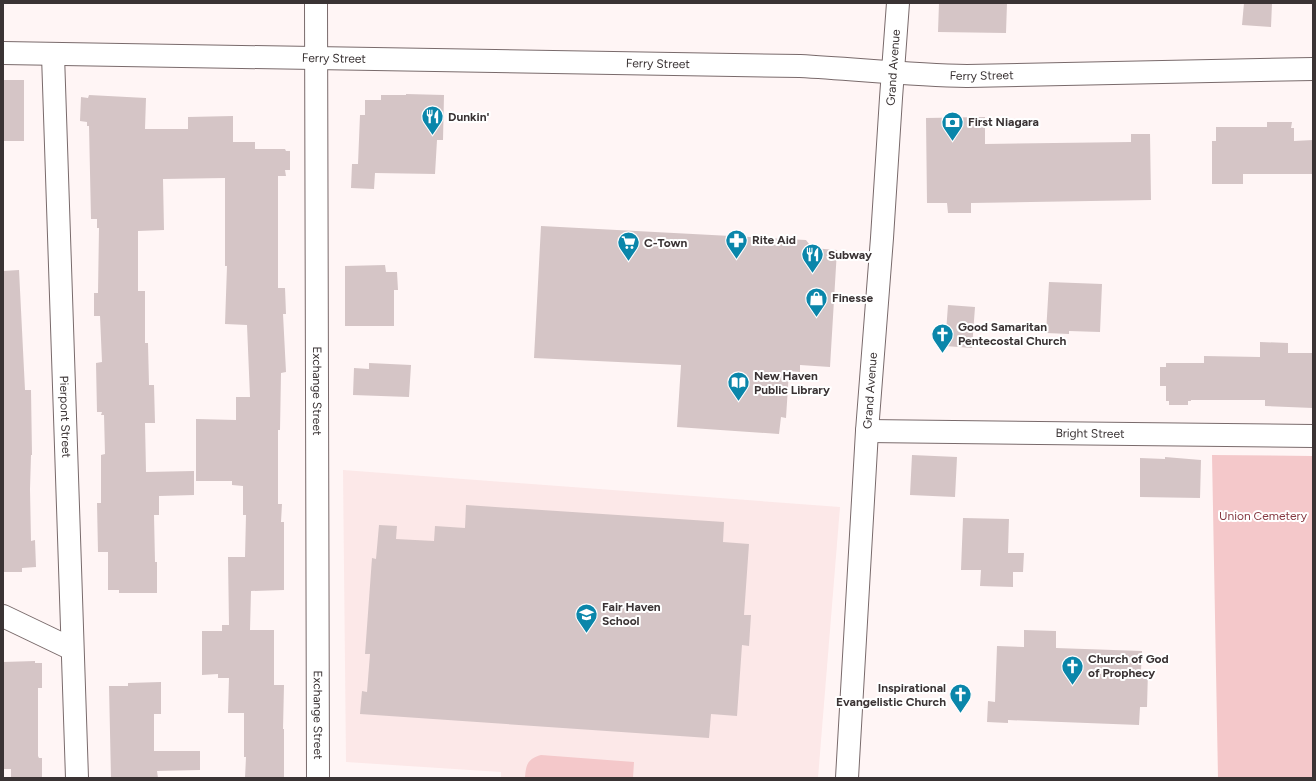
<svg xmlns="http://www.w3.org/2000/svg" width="1316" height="781" viewBox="0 0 1316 781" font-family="Figtree,sans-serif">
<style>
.built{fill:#fce8e8}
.green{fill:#f4c8ca}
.building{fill:#d5c5c6}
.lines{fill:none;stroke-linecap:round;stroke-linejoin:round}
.minor-casing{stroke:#796a6b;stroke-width:24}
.major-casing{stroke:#796a6b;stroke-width:24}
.minor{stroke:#fff;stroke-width:22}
.major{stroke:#fff;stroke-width:22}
.labels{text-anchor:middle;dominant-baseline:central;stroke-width:4;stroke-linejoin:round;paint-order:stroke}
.street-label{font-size:12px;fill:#3a3334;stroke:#fff}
.poi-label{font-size:12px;font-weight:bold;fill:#3a3334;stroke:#fff;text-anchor:start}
.park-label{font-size:12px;fill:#863942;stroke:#fff}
</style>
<rect width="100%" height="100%" fill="#fff5f5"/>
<!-- built -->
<path class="built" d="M343,470l497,37 -22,271h-317v-6l-155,-10z"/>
<!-- green -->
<path class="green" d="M1212,455l101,1v322h-95z
M541,755l93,7 -1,16h-108c1,-13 2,-19 16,-23z"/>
<!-- building -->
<path class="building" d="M939,3h68l-1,30 -68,-1z
M1244,3h28l-1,24 -29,-2z
M3,80h21v61h-21z
M406,94l38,1 -1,45h-6l-2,34 -60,-1 -1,16 -23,-1 1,-24h6l2,-49h5v-15h16v-5h25z
M89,95l57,3 -1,31h43v-12l45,-1v26h22v7h30l1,2h4v19h-5l1,6h-8v112h7l1,26h-3l3,58 -5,1 -1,57h-2v74h4l-1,18h3v68l-33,1 -1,39h24v55h10l-1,44h1v49h-39l1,-21h-2v-44h-16l1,-35h-11v-4l-16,1v-44h20v-6h7l-1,-68h17l1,-42h-3v-29l-11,-1v-4h-36v-62l40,1v-23h14l-3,-72 -22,-1 2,-58h-2v-88l-62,1 1,51 -26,1v60h7v52h3l1,42h5l1,38h-10l1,49 48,-1v24l-35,1v19h-5l1,47h2v31h-38v-3h-11v-38h-10l-1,-49h4v-48l4,-1 -1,-39h-3l1,-3h-5l-1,-49 6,-1 -2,-46h-6v-23h4l1,-65h-2v-9h-6l-2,-93h-2v-4l-7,-1 1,-24 7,1z
M985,117v27l146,-2v-8h19l1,66 -180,3v10h-23l-1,-10h-20l-1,-85z
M1267,122h25l-1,6h3v13l19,-1v34h-70v10h-31v-43h4v-14h51z
M541,226l265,14 6,8 25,2 -7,117 -30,-2v7l-11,-1 -3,47 -5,-1 -2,17 -102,-7 4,-62 -147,-7z
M385,265l1,7h11l1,18h-4v36h-49v-60z
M19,270l6,120h6l1,65h-1l-1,34 1,52 4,-1 1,27 -14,1v4h-19v-301z
M1049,282l53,2 -2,48 -31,-1v3l-23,-1z
M948,305l27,2 -3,41 -27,-2z
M1260,342l28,1v10h25v55l-48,-2v-6h-74v1h-3v4h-19v-4h-3v-15h-6v-19h6v-4h38v-7l56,1z
M369,363l42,2 -2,32 -56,-2 1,-27 15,1z
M912,455l45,2 -2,40 -45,-2z
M1165,457l36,3 -1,38 -60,-1v-39l25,1z
M466,505l258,17 -1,20 26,2 -5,71h7l-2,31 -7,-1 -5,71 -26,-2 -2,24 -349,-24 2,-23 5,1 3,-38h-5l7,-96 4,1 3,-34 18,1 -1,13 38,2 1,-15 30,2z
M963,518l46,1 -1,34h16l-1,19h-10v15l-33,-1 1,-16h-20z
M1024,630l32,1v17l86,3 -1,19h7l-1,37h-7l-1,18 -131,-5v3l-21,-1 1,-21 7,1 2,-56 27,1z
M35,661v2h7v25h-4v68l1,2h3v20h-31v-9h-8v-107z
M161,682v32h-7v37h46v19l-43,1 1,7h-47l-2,-92h19v-3z"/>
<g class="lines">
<defs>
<g id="minor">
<path id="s1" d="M316,3l2,775"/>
<path id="s2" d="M53,55l24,723"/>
<path id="s3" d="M867,431l446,5"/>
<path d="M3,616l69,33"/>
</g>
<g id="major">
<path id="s4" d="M3,53l797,13c56,3 111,9 167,10l346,-7"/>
<path id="s5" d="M847,778l20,-347 15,-193 9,-140 7,-95"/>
</g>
</defs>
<!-- minor casing -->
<use href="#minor" class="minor-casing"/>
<!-- major casing -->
<use href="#major" class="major-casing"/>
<!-- minor -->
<use href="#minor" class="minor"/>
<!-- major -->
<use href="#major" class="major"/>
</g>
<!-- icons -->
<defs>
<symbol id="restaurant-pin" viewBox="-11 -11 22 30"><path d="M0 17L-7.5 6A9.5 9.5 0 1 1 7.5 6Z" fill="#0a86aa" stroke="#fff"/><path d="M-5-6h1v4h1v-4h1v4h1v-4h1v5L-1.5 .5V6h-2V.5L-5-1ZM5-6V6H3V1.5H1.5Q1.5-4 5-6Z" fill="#fff"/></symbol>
<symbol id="bank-pin" viewBox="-11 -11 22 30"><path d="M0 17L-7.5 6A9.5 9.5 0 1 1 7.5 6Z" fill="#0a86aa" stroke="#fff"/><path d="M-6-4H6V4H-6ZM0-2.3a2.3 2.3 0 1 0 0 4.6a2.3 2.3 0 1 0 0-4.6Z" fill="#fff"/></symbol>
<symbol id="pharmacy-pin" viewBox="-11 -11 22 30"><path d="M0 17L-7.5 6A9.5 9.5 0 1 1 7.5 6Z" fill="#0a86aa" stroke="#fff"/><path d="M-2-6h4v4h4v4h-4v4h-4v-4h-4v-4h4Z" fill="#fff"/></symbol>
<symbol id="supermarket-pin" viewBox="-11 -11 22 30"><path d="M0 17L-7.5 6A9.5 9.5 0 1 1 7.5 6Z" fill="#0a86aa" stroke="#fff"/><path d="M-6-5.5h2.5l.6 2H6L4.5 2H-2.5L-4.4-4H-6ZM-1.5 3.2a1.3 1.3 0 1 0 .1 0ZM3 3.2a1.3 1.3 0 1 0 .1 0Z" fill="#fff"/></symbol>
<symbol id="shop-pin" viewBox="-11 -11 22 30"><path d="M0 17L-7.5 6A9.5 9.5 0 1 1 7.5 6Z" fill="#0a86aa" stroke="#fff"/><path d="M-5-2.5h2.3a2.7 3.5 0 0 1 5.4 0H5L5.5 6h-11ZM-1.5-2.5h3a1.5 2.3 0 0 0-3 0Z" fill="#fff"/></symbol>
<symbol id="church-pin" viewBox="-11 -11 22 30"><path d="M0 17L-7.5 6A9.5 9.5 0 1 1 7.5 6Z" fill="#0a86aa" stroke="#fff"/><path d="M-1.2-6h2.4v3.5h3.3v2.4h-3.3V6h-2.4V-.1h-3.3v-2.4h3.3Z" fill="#fff"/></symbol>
<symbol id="library-pin" viewBox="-11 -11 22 30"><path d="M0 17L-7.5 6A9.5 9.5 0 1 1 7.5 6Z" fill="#0a86aa" stroke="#fff"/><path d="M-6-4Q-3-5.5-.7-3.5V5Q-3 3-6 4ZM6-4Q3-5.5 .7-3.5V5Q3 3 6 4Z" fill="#fff"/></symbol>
<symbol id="school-pin" viewBox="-11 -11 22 30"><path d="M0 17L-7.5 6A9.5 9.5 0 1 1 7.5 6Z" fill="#0a86aa" stroke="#fff"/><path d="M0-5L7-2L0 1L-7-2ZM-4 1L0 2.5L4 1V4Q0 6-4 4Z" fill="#fff"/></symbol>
</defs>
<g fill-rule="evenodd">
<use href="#restaurant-pin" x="420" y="104" width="25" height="34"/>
<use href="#bank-pin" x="940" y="110" width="25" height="34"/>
<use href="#pharmacy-pin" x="724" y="228" width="25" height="34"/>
<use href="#supermarket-pin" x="616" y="230" width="25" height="34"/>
<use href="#restaurant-pin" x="800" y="242" width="25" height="34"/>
<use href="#shop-pin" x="804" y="286" width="25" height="34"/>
<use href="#church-pin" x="930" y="322" width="25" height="34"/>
<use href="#library-pin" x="726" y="370" width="25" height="34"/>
<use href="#school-pin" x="574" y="602" width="25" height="34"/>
<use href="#church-pin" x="1060" y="654" width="25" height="34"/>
<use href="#church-pin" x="948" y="682" width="25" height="34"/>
</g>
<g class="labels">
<!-- street labels -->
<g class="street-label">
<text stroke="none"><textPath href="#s4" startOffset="331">Ferry Street</textPath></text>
<text stroke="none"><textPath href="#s4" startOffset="655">Ferry Street</textPath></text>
<text stroke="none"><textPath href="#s5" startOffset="712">Grand Avenue</textPath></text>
<text stroke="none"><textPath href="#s4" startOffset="979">Ferry Street</textPath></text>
<text stroke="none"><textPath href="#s1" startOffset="388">Exchange Street</textPath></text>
<text stroke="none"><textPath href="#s5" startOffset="388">Grand Avenue</textPath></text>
<text stroke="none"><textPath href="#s2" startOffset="362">Pierpont Street</textPath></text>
<text stroke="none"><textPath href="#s3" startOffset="223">Bright Street</textPath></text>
<text stroke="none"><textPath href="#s1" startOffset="712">Exchange Street</textPath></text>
</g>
<!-- poi labels -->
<g class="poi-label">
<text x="448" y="117">Dunkin'</text>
<text x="968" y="122">First Niagara</text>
<text x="752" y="240">Rite Aid</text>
<text x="644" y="243">C-Town</text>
<text x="828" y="255">Subway</text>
<text x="832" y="298">Finesse</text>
<text x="958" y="327">Good Samaritan<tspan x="958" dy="14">Pentecostal Church</tspan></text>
<text x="754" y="376">New Haven<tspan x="754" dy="14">Public Library</tspan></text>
<text x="602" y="607">Fair Haven<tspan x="602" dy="14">School</tspan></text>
<text x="1088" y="659">Church of God<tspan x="1088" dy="14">of Prophecy</tspan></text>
<text x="946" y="688" text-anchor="end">Inspirational<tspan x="946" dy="14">Evangelistic Church</tspan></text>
</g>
<!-- park labels -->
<g class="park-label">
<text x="1263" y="516">Union Cemetery</text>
</g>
</g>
<!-- border -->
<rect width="1316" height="781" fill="none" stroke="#3a3334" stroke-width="8"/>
</svg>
